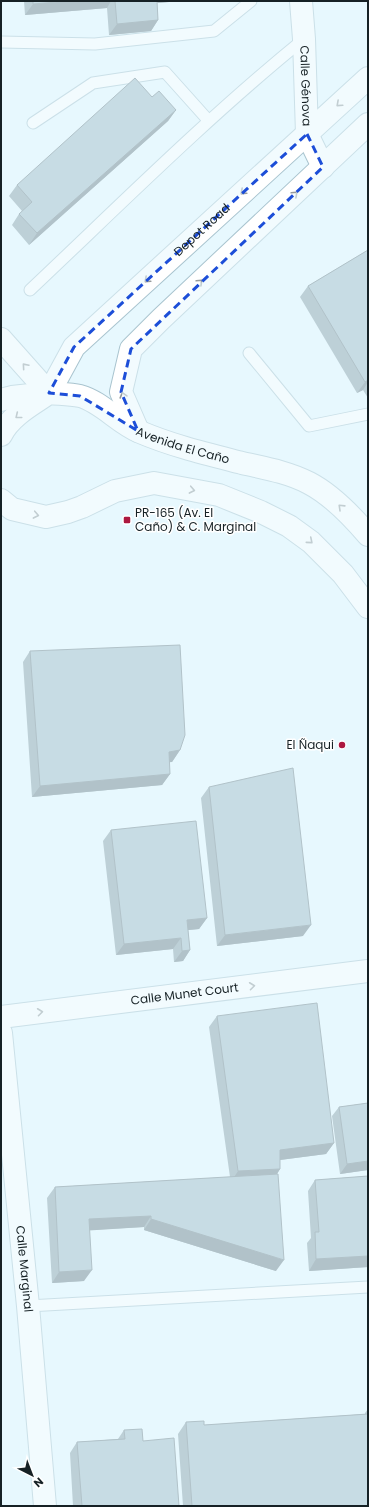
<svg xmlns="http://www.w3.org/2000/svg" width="369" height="1507" font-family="Poppins,sans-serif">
  <rect width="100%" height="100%" fill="#e7f8fe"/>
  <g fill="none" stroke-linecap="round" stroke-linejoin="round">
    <defs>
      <path id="lane" d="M1,42l94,2 119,-13 37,-30
        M33,123l60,-40 72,-11 43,48
        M30,290c90,-85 178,-173 274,-251
        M249,353l60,73 59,-12
        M28,1306l340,-19"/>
      <g id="street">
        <path id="s1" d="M301,1l3,38 3,95 16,33"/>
        <path id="s2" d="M1,1017l367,-46"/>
        <path id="s3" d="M1,1033l27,273 17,200"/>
      </g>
      <g id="secondary">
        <path id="s4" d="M1,339l48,54 25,-46 294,-269"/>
        <path d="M138,431l-17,-39 10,-43 30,-30 207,-195"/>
      </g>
      <g id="primary">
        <path id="s5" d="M1,435c9,-19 32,-31 48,-42 10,1 21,1 31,3 22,6 38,27 60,36 33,14 67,22 102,31 22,5 46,9 67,20 23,12 42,32 59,52"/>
        <path d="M1,500l11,9 34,8 22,-5 14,-5 33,-16 39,-8 65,12 42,17 28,14 22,16 32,32 25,33"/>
      </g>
      <path id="highway" d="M1,400l11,-3 37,-4"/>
    </defs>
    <use href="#lane" stroke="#a9c4cf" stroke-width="13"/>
    <use href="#street" stroke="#a9c4cf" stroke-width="24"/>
    <use href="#secondary" stroke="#a9c4cf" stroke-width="24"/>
    <use href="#primary" stroke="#a9c4cf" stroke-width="24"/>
    <use href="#highway" stroke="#a9c4cf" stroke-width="24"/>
    <use href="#lane" stroke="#fff" stroke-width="11"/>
    <use href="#street" stroke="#fff" stroke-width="22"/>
    <use href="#secondary" stroke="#fff" stroke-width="22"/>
    <use href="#primary" stroke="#fff" stroke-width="22"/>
    <use href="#highway" stroke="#fff" stroke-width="22"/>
  </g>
  <path fill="#8aa0a9" d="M24,1h155l-22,2 1,17 -7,11 -42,4 -2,-27 -82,7z
    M152,97l24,13 -8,11 -139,124 -17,-20 7,-11 3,-3 -13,-15 8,-11z
    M368,250v148l-5,-8 -6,3 -57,-96 8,-11z
    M30,651l150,99 -8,12h-3l1,12 -8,11 -130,12 -9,-135z
    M209,787l94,149 -86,10 -16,-148z
    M111,830l96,88 -8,11 -11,1 2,20 -7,11 -9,1 -1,-13 -57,6 -13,-114z
    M217,1016l117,127 -8,11 -46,6v9l-3,5 -1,97 -132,-41v-3l-54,3 -6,51 -32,2 -5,-85 8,-11 175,-10 -21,-150z
    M368,1103v67l-28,4 -8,-58 7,-9z
    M368,1176v91l-59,4 -2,-28 4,-5 -3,-47 7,-11z
    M368,1409v97h-185l-5,-72 8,-12 18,3 161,-11v-1z
    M124,1430l19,11 36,65h-106l-3,-53 7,-11 41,-3z"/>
  <path fill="#70828a" d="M69,1h42l-4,7 -82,7 8,-11z
    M150,1h30l-32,3z
    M158,20l-7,11 -42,4 8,-11z
    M176,110l-8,11 -139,124 8,-12z
    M368,380v2l-5,8 -6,3 8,-11z
    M180,750l-8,12 -11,1 8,-11z
    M170,774l-8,11 -130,12 8,-11z
    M207,918l-8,11 -20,2 8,-11z
    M311,925l-8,11 -86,10 8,-11z
    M181,938l-8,11 -57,6 8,-11z
    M190,950l-7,11 -9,1 8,-11z
    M334,1143l-8,11 -54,7 8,-11z
    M368,1161v9l-28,4 7,-10z
    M280,1169l-7,11 -42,2 7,-11z
    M151,1216l-7,11 -63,4 8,-12z
    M151,1219l133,41 -8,11 -132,-41z
    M368,1256v11l-59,4 7,-12z
    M92,1270l-8,11 -32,2 7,-11z"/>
  <path fill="#a0bac5" stroke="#70828a" d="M33,1h36l-36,3z
    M115,1h42l1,19 -41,4z
    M135,78l17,19 7,-6 17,19 -139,123 -18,-19 13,-12 -15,-17z
    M368,250v130l-3,2 -57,-96z
    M180,645l5,90 -5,15 -11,2 1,22 -130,12 -10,-135z
    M293,768l18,157 -86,10 -16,-148z
    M196,821l11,97 -20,2 3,30 -8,1 -1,-13 -57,6 -13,-114z
    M317,1003l17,140 -54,7v19l-42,2 -21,-155z
    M368,1103v58l-21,3 -8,-57z
    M278,1174l6,86 -133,-41v-3l-62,3 3,51 -33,2 -4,-85z
    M368,1176v80l-52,3 -1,-27h4l-4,-52z
    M368,1414v92h-176l-6,-84 18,-1v4z
    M142,1429l1,12 31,-3 5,68h-97l-5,-64 48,-3 -1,-9z"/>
  <defs><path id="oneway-chevron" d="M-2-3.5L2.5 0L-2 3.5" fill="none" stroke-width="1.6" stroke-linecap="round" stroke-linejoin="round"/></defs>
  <g stroke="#969b9d">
    <use href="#oneway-chevron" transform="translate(339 104) rotate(138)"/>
    <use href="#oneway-chevron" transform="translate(243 192) rotate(138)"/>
    <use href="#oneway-chevron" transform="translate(295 194) rotate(-43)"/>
    <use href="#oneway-chevron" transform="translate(147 280) rotate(138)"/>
    <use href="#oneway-chevron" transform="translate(200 282) rotate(-43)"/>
    <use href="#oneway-chevron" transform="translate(25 366) rotate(-131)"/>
    <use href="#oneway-chevron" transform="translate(123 395) rotate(-106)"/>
    <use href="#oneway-chevron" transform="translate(18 416) rotate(141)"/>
    <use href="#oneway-chevron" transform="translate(192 490) rotate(11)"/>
    <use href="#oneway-chevron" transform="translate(341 507) rotate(-136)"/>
    <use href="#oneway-chevron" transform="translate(36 515) rotate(11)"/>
    <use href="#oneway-chevron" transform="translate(310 541) rotate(40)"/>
    <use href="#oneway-chevron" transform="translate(252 986) rotate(-7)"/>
    <use href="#oneway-chevron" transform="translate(40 1012) rotate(-7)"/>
  </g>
  <path d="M0 0H369V1507H0ZM307,134l16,33 -192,182 -10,43 17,39 -58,-35 -31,-3 25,-46z" fill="#e7f8fe" fill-opacity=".55" fill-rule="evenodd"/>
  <path fill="none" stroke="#1d4ed8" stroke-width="3" stroke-dasharray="8 5" stroke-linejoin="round" d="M307,134l16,33 -192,182 -10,43 17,39 -58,-35 -31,-3 25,-46z"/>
  <g fill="#ac1840" stroke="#fff" stroke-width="1.5">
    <rect x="123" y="516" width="8" height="8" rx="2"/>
    <circle cx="342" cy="745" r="4"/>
  </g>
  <g text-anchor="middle" stroke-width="3" stroke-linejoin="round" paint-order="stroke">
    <g font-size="12" fill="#162125" stroke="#fff">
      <text dy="4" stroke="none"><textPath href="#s1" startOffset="85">Calle Génova</textPath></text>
      <text dy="4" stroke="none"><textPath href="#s4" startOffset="298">Depot Road</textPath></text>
      <text dy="4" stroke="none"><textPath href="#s5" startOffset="211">Avenida El Caño</textPath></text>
      <text dy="4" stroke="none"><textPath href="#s2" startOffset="185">Calle Munet Court</textPath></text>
      <text dy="4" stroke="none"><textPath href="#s3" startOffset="237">Calle Marginal</textPath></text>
    </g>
    <g font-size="12" fill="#162125" stroke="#fff" text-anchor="start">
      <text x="135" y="517">PR-165 (Av. El<tspan x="135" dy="14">Caño) &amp; C. Marginal</tspan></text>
      <text x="334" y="749" text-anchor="end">El Ñaqui</text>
    </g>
  </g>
  <rect width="369" height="1507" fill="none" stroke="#162125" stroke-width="4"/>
  <g transform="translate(32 1475) rotate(138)" stroke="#ffffff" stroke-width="3" paint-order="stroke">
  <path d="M0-3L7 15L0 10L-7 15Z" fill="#162125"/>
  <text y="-6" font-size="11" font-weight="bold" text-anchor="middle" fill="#162125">N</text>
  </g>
</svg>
